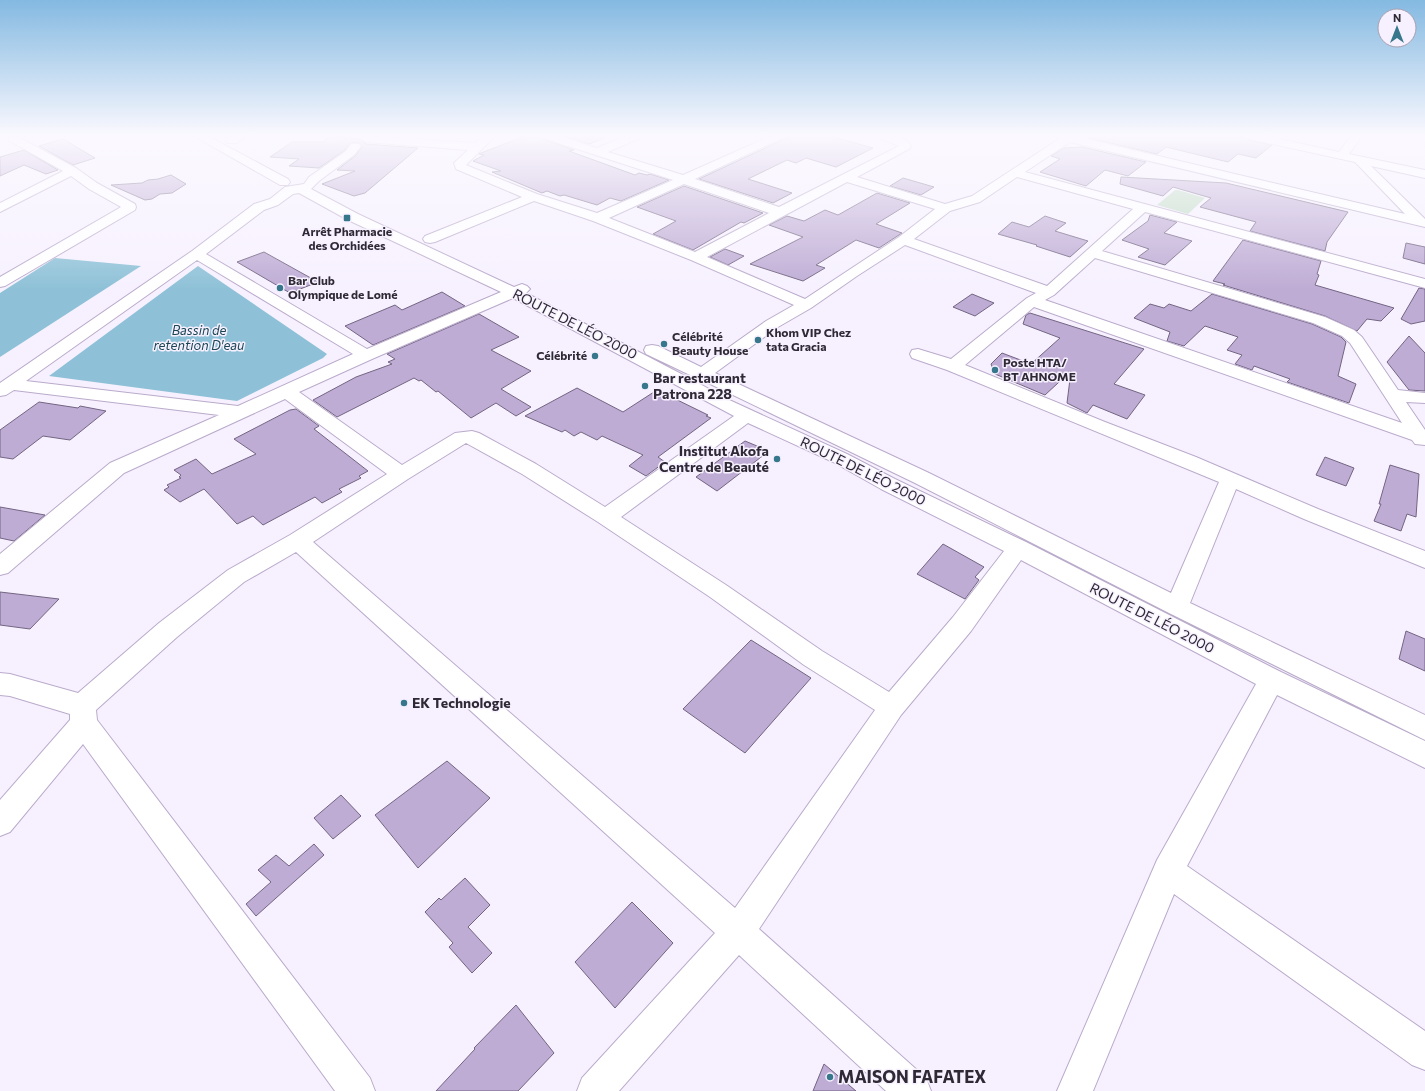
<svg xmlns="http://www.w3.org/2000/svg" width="1425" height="1091" font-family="Commissioner,sans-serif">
  <rect width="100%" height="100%" fill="#f7f1ff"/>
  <path fill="#bfdbc2" d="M1175,190h3l27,8 -17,16 -31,-9z"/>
  <path fill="#8ec1d7" d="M55,258l86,8 -141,91v-64z
    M198,266l129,88 -4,4 -86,43 -188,-25z"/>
  <path fill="#bfacd5" stroke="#726582" d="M327,136l33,3 6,5 52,4 -53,45 -11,3 -32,-12 33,-13 -18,-1 18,-14 7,-9 -2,-4h-10l-5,7 -26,18 -30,-2 10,-7 -29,-2 22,-15h32z
    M525,136h16l2,3 31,11 -5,1 66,24 4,-2 8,2 3,-1 19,6 -48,21 -11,-3 -13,7 -33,-10 -4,1 -13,-5 -5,2 -50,-21 9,-1 -28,-10 11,-6 -5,-1 2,-1z
    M565,136h39l1,2 -16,6z
    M791,136h39l43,12 -37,19 -30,-9 -10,5 -9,-3 -39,19 44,14 -19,10 -74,-24z
    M1089,136h154l6,4 23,5 -16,13 -18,-4 -10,8 -62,-15 -9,7 -68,-16z
    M63,139l32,19 -22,7 -34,-19z
    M1082,147l64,15 -18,14 -23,-6 -19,16 -46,-14 20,-13 -9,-3 13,-8z
    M24,150l34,20 -12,4 -22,-9 -24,11v-19z
    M171,175l15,9 -14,9 -12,1 -8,5 -7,1 -34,-15 31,-2 6,-3 10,-1z
    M1121,177l105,6 122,29 -21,30 -2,9 -75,-20 6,-9 -56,-15 11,-9 -38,-11 -10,9 -43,-12z
    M903,178l31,9 -13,8 -31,-9z
    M684,186l79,27 -19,10 -3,-1 -48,28 -40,-16 23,-13 -39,-14z
    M877,193l33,10 -34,21 26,9 -23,15 -23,-8 -40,25 9,3 -22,13 -53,-17 53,-27 -34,-12 18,-9 17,5 21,-11 13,5z
    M1150,215l27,7 -13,11 28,8 -27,24 -27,-8 11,-8 -27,-9 26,-19z
    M1045,216l21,7 -11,8 33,10 -18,16 -34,-11 1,-1 -39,-11 14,-12 17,5z
    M1243,240l78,21 -4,13 2,1 -4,10 79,23 -13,13 -14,-2 -10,12 -32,-15 -102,-31 2,-1 -12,-3z
    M1406,243l19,4v17l-22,-6z
    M725,249l19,7 -16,9 -18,-8z
    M264,252l54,30 -28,11 -53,-31z
    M1419,288l6,1v32l-14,3 -10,-5z
    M442,292l23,14 -92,39 -28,-19 50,-21 7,5z
    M972,294l22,9 -19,13 -22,-9z
    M1212,294l100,30 29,13 5,5 -8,34 18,8 -7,19 -62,-21 3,-3 -36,-13 -2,4 -17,-6 7,-9 -15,-5 11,-13 -33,-11 -21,20 -17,-5 3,-9 -36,-14 16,-14 14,4 5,-4 22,7z
    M1030,313l114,36 -30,35 31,11 -18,24 -34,-14 -6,8 -20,-10 4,-32 -26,24 -50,-21 -4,-10 11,-11 29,11 29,-26 -37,-14 3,-9z
    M479,314l40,23 -28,13 40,21 -30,18 30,18 -15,9 -20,-13 -25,15 -33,-27 -2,1 -15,-12 -2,1 -5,-3 -77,39 -24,-17 43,-23 36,-13 -4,-2 7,-3 -8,-5z
    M1409,336l16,17v38l-16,-1 -22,-28z
    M577,388l46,24 34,-22 51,25 -2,1 5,2 -53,39 7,5 -19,14 -17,-10 14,-11 -41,-19 -5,4 -16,-8 -7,4 -9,-6 -3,2 -37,-16z
    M39,402l39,6 2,-2 26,5 -36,29 -27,-4 -30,23 -13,-2v-27z
    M296,409l23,17 -5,3 54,42 -9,5 2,2 -22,11 3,3 -20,11 -7,-6 -52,28 -10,-9 -16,8 -33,-35 -24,13 -16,-12 5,-3 -2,-2 14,-7 -2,-1 2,-2 -7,-5 22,-11 16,15 44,-20 -22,-15 56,-29z
    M745,441l24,10 -52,40 -21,-14z
    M1325,457l29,11 -8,18 -30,-11z
    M1390,465l29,9 -3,43 -9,-3 -6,17 -27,-10 7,-17h-2z
    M0,507l45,8 -31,26 -14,-3z
    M943,544l41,23 -9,10 4,3 -14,19 -48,-25z
    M0,592l59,7 -29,30 -30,-4z
    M1406,631l19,8v32l-26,-12z
    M751,640l60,38 -66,75 -62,-44z
    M447,761l43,37 -72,70 -43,-53z
    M341,795l20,21 -28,23 -19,-21z
    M314,844l10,11 -68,61 -10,-12 25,-22 -13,-12 18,-15 13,11z
    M465,878l25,27 -22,22 24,26 -20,20 -23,-26 4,-4 -28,-31 14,-14 2,2z
    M632,902l41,41 -58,65 -40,-46z
    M516,1005l38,48 -36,38h-82l39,-42 -1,-1z
    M824,1064l32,27h-43z"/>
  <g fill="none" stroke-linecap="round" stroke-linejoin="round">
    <defs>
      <path id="minor" d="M194,136h14l80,43 2,3 -2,3h-8z
        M232,136h14l-10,7h-8l-2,-2z
        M363,136l112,7 8,-7h12l-29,29 71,29 60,19 76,-33 -130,-42 -1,-2h17l38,12 29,-12h15l-1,2 -32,14 75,23 88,-39h15l-91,43 84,28 120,-61 -20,-8 -1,-2c11,0 29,-2 33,11l-2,2 -52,28 88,27 27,-8 87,-57 -5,-3h20l331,78 -50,-52 -106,-23 -5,-3h22l73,16 12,-16h11l-13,18 76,16v8l-54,-12 54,53v8l-355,-85 -45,30 400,107v9l-280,-76 -43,39 223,66 29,13 8,7 36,53 27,3v10l-19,-1 19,28v15l-10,-1 -3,-4 -378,-133 -69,58 140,57 91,35 122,52 107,42v17l-121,-49 -68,-30 -46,114 235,112v25l-256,-127 -254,-130 -211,-102 -4,3 25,14 122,56 48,25 131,63 255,130 144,69v27l-148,-73 -90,171 238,165v39l-13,-5 -238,-171 -81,197h-36l100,-231 99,-176 -235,-124 -50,71 -70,84 -142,214 167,149 5,13h-45l-147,-136 -120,136h-42l5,-13 133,-145 -419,-381 -52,30 -67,55 -81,73 1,10 273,358 5,13h-40l-252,-347 -73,88 -10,4v-36l70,-80v-6l-60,-18 -10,-1v-22l10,1 68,19 81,-70 69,-53 62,-35 97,-61 -102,-75 -161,74 -116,100 -8,2v-21l110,-91 109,-48 -205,-25 -8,5 -6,1v-13l192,-132 62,-47 16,-5 15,-12 19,-3 5,-7 37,-26 5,-7h8l2,2 -7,9 -35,26 -8,8 47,25 156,73 8,-3 5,2 3,3 -4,4 161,84 3,-2 -44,-21 -2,-4 2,-4 6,-1 6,1 43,21 65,-46 28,-16 -103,-45 -98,-39 -59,-20 -99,41 -5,1 -5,-1 -2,-3 2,-3 97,-39 -66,-28 -2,-6 14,-13 -102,-8 -5,-3zM1017,177l116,32 -86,77 -133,-47 36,-28 30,-9zM847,182l88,27 -36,28 -94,62 -98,-42zM684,184l85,29 -74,39 -86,-34zM299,193l49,27 153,72 -134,57 -161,-95 58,-44 14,-5 15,-11zM905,245l131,48 -9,5 -76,61 -33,-10 -6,1 -2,4 2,4 35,12 272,112 -48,111 -242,-120 -214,-100 63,-46 33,-19 46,-32zM1095,258l218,65 29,13 8,7 52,80 -357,-123 9,-5zM197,260l156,94 -115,52 -212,-25zM513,298l221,118 -129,91 -69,-43 -57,-31 -7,-2 -17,2 -53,32 -103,-73 73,-33zM748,423l85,39 48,27 123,62 -51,66 -64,75 -67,-41 -96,-66 -105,-68zM466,443l56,31 76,48 112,75 94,68 71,45 -140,198 -422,-366 95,-63z
        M10,137h8l58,31 21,15 38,21 1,3 -1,3 -130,76 -5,1v-10l121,-70 -32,-18 -18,-13 -71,36v-9l63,-32 -53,-30 -1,-2z"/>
    </defs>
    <use href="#minor" stroke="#baabcb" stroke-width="2"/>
    <use href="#minor" fill="#fff" fill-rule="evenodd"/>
  </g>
  <linearGradient id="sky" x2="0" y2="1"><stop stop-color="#84b9e1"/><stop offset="0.47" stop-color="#fbf9ff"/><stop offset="1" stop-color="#fbf9ff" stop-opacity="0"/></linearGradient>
  <rect width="1425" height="289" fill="url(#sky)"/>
  <g fill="#37778b" stroke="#f7f1ff" stroke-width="1.5">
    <rect x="343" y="214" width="8" height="8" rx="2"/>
    <circle cx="280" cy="288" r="4"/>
    <circle cx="758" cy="340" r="4"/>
    <circle cx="664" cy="344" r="4"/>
    <circle cx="595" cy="356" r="4"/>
    <circle cx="995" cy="370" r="4"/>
    <circle cx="645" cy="386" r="4"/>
    <circle cx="777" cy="459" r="4"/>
    <circle cx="404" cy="703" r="4"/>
    <circle cx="830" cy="1077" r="4"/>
  </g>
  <g text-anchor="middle" stroke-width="3" stroke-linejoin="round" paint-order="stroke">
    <g font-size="12" font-weight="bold" fill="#2f2936" stroke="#f7f1ff" text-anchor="start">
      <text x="347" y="236" text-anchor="middle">Arrêt Pharmacie<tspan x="347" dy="14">des Orchidées</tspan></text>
      <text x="288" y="285">Bar Club<tspan x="288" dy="14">Olympique de Lomé</tspan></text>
      <text x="766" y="337">Khom VIP Chez<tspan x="766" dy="14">tata Gracia</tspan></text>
      <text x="672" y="341">Célébrité<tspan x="672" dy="14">Beauty House</tspan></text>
      <text x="587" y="360" text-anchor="end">Célébrité</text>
      <text x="1003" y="367">Poste HTA/<tspan x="1003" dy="14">BT AHNOME</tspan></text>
    </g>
    <g font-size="13" font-style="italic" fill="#1a4555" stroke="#f7f1ff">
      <text x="199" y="335">Bassin de<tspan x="199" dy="15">retention D'eau</tspan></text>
    </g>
    <g font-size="14" fill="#2f2936" stroke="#f7f1ff">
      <text transform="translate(575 324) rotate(27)" y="5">ROUTE DE LÉO 2000</text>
      <text transform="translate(863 471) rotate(26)" y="5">ROUTE DE LÉO 2000</text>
      <text transform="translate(1152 618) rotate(27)" y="5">ROUTE DE LÉO 2000</text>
    </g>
    <g font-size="14" font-weight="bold" fill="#2f2936" stroke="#f7f1ff" text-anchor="start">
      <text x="653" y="383">Bar restaurant<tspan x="653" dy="16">Patrona 228</tspan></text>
      <text x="769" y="456" text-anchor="end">Institut Akofa<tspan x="769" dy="16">Centre de Beauté</tspan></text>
      <text x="412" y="708">EK Technologie</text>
    </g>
    <g font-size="17" font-weight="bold" fill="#2f2936" stroke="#f7f1ff" text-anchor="start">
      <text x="838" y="1083">MAISON FAFATEX</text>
    </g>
  </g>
  <g transform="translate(1397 28)"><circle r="19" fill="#f7f1ff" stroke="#a7a1af"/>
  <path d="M0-3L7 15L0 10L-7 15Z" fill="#37778b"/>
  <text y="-6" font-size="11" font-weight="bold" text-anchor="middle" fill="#2f2936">N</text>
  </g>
</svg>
